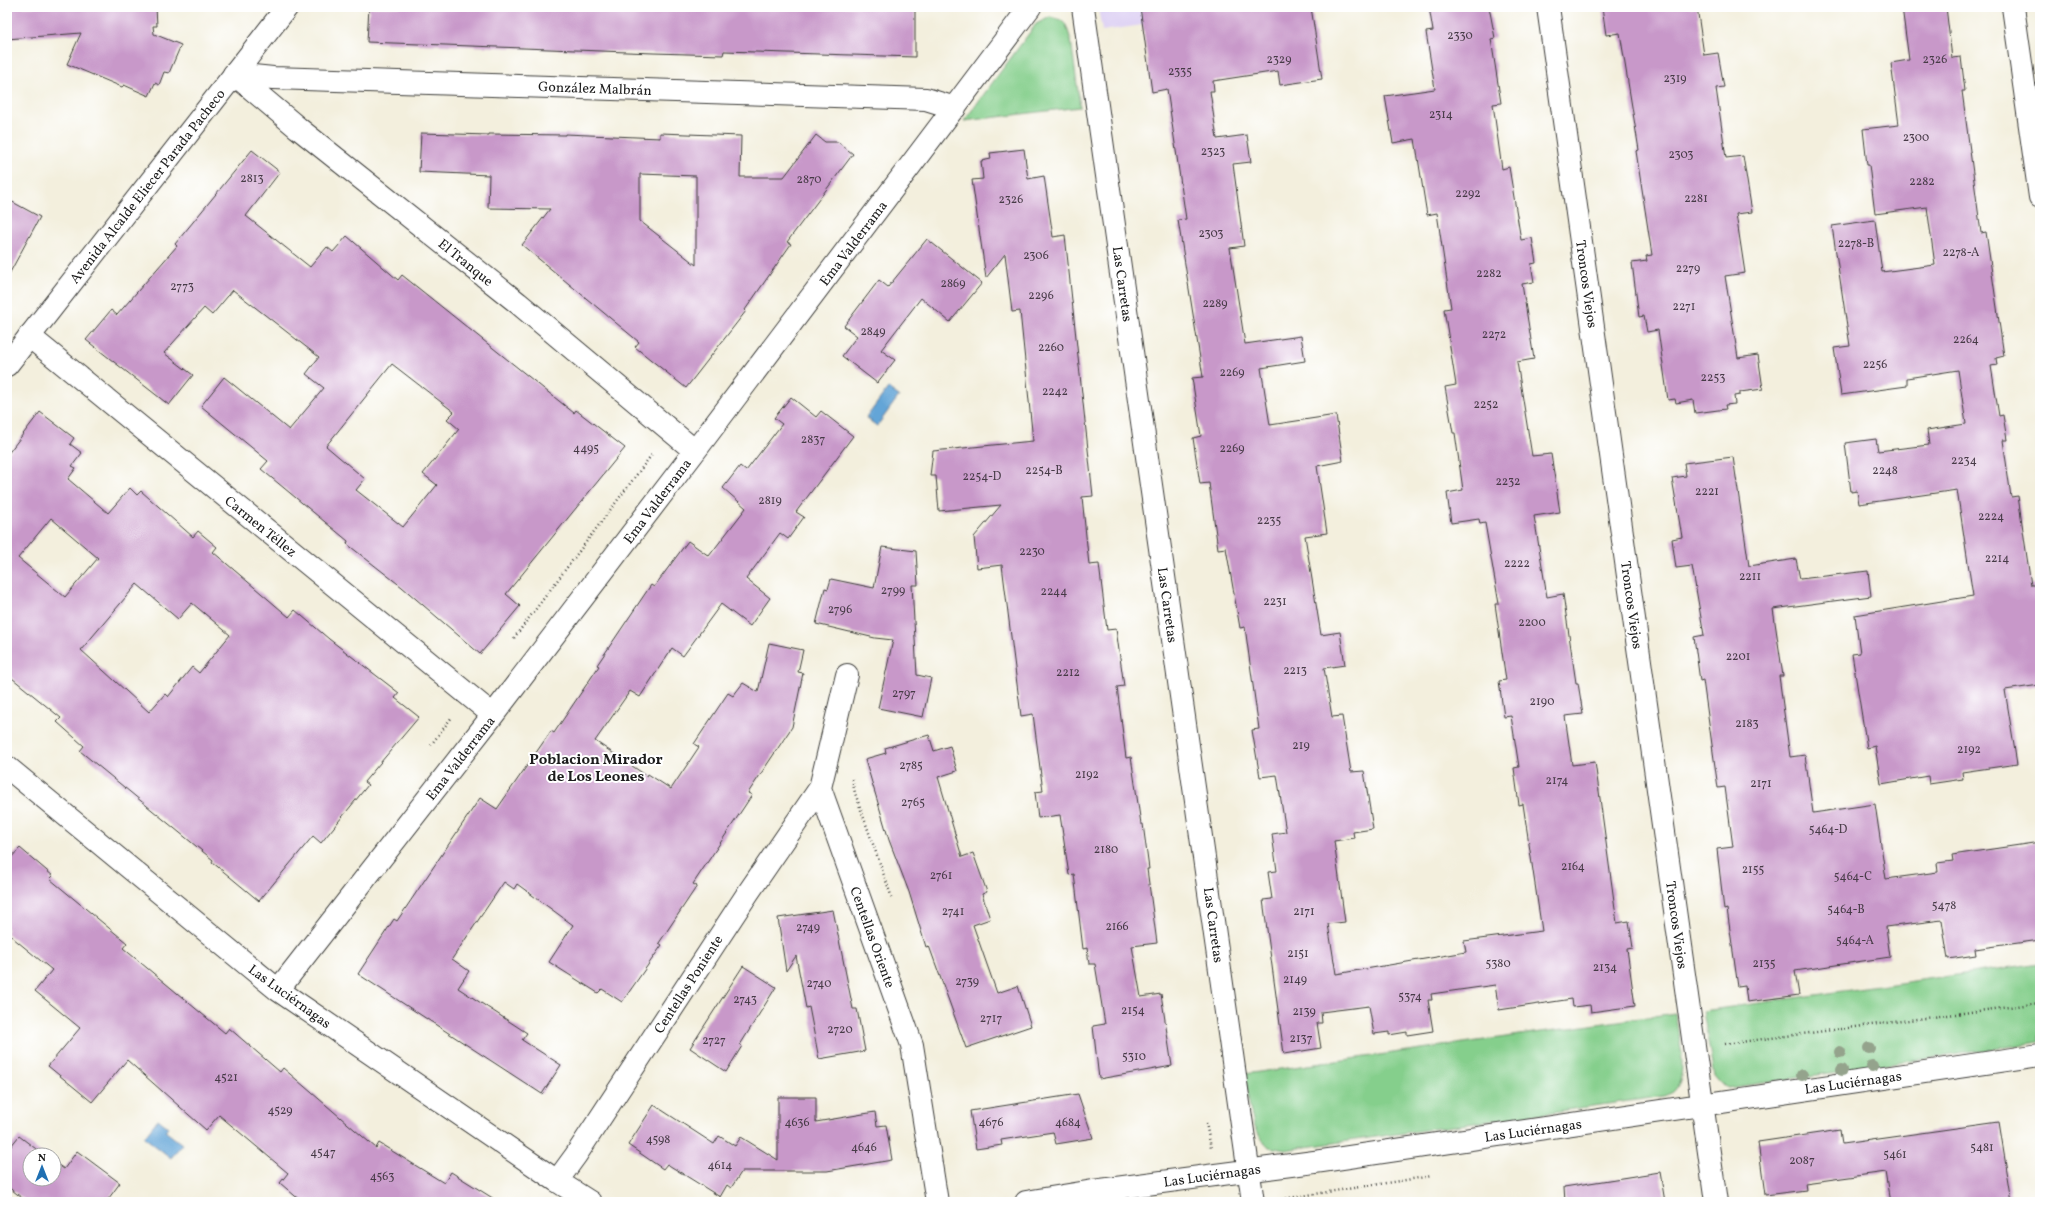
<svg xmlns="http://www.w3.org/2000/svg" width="2047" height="1209" font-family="Vollkorn,serif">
  <rect width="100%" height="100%" fill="#fff"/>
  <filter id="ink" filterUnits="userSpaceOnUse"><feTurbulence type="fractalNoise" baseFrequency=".025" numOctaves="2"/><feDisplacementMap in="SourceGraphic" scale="8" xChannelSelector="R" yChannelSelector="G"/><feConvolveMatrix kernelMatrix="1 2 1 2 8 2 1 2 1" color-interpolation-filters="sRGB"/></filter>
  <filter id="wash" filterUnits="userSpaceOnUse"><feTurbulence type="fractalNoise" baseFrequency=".012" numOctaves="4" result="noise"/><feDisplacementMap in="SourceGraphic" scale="16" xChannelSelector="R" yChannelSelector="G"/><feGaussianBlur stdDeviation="0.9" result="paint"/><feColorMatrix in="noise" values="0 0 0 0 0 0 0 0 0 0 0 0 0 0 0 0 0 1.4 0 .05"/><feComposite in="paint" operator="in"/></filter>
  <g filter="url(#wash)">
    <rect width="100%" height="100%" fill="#f3efdd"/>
    <path fill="#e0d4f4" d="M1098,7h167l-163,24z"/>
    <path fill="#85cf8c" stroke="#507654" d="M1050,17l11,3 5,5 5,15 9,67 -116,14 72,-97z
      M2040,963v79l-311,46 -8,-3 -7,-8 -11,-66z
      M1675,1013c3,20 14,61 0,77 -2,3 -7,4 -11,6l-379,54 -16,-3c-20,-19 -20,-47 -24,-73z"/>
    <path fill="#64a5d7" stroke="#40607a" d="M888,388l11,8 -22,30 -11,-8z
      M158,1119l10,8 -3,4 17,13 -11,14 -27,-21z"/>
    <g id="blocks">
      <path fill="#c898c9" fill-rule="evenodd" d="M7,7h149l1,19h-4l1,8 27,11 -12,28 -5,-1 -5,13 -4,-2 -6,13 -25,-11 -2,2 -55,-23 14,-31 -74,6z
        M369,7h546v50l-191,-6 -1,4 -70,-2 -286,-11z
        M1140,7h171l11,72 -42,6 -2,-14 -65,10 1,10h-4l7,48 30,-4 4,27 -18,2 11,82 -14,2 15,96 56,-8 4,25 -44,7 9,57 66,-10 7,46 -26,5 10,67 -22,3 16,99 19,-3 5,33 -21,3 8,49 10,-1 9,56 13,-1 9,58 -20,3 1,6 -20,3 11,81 -17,2 8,50 130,-22 -2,-11 78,-10 -19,-127 -4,1 -5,-37 5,-1 -8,-51 -7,1 -5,-36 7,-1 -11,-76h4l-14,-81 -5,1 -1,-5 -28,4 -4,-30 16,-3 -8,-57h-2l-8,-46 11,-2 -12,-76 7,-1 -14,-95 -10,2 -12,-76 -22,4 -8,-47 50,-7 -9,-57 7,-1 -4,-24h60l6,31 -4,1 10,64 -8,1 9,65 7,-2 12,73 11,-2 4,25 -5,1 3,18 -12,2 12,75 -17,3 15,94 19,-2 9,58 -26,4 13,81 16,-3 13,89h2l5,31 -18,2 7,49 23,-3 22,161 12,-2 4,27 -6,1 8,57 -44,6 -1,-7 -17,2 -1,-8 -73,11 -4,-25 -64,9 1,6h-4l5,31 -26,4v-3l-18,3v-3l-15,2 -5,-28 -48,6 1,11h-5l4,25 -37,6 -21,-154 9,-1 -4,-27 9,-1 -5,-37 14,-2 -9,-57 -17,2 -8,-47 7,-1 -14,-102 -5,1 -14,-80 -8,1 -9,-66 -9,1 -7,-46 8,-2 -9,-58 11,-1 -25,-157 8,-1 -19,-130 -15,3z
        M1602,7h95l7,48 14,-2 6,34 -8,1 10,70 17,-2 9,56 -16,2 9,59 -20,3 13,82 20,-3 5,34 -23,3v3l-6,1 1,8 -10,1 1,4 -31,4 -2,-13 -17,3 -1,-4 -7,1 -10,-70 -11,2 -3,-16 -5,1 -7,-54 15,-2 -1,-5 6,-1 -16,-104 3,-1 -19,-117 -14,2z
        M1902,7h44l6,51 9,-1 4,34h-3l19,142 5,-1 18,124 -8,2 1,7 -6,1 8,50 4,-1 4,25h-4l8,57 7,-1 13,89h5l4,28v72l-35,5 12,74 -55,8 1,7 -34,5 -1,-8 -47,8 -6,-38 -8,2 -15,-94 8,-1 -5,-38 118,-19 -16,-106 -98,14 -2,-13 -6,1 -6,-49 31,-4 2,12 51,-6 -2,-15 39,-6 -8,-54 -51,8v8l-66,9 -7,-47 16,-2 -18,-120 43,-6 7,52 53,-7 -8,-58 -52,7 -6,-49h-2l-4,-36 36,-4 -8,-62 18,-3z
        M421,133l68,2v-1l76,1v-1l95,4v-5l81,3 -1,41h44l32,-42 9,7h13l15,12 -66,88 4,2 -46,66 1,1 -60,77 -51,-41 4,-5 -117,-97 28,-36 -62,-1 1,-33 -70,-3zM640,174l56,2v89l-56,-44z
        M1024,149l4,30 16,-3 9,61 12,-2 28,261 -11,1 7,68 10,-1 8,66 9,-1 8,57 -7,1 9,71 5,-1 10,67h2l6,45h-2l10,74 -25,3 9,51 20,-3 11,72 -73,13 -6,-53 12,-2 -10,-60h-6l-2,-16 -4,1 -9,-75 -5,1 -9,-60 -22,3 -3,-26 8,-1 -10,-77 -12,2 -19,-151 -25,3 -3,-31 27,-32 -62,6 -3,-35h-6l3,-25 100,-10 -13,-130 -8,1 -7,-58 -19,24 -14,-98 11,-1 -2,-18 10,-2 -1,-6z
        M252,150l28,22 -34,44 64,51 17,-20 6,5 14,-16 51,44 4,-5 172,138 2,-3 49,38 -119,146 14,12 -40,48 -78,-67 -55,-43 1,-3 -87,-72 7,-8 -67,-55 23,-29 65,53 35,-42 -18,-14 13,-17 -86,-67 -21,25 -8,-7 -40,45 29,22 -24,30 -83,-65 25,-30 6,5 60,-69 -2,-2zM392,364l62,48 -7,7 12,10 -36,45 14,11 -34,42 -47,-37 9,-11 -39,-33z
        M7,199l33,18 -33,61z
        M927,239l55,44 -32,39 -29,-24 -40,52 14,10 -18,23 -35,-27 15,-20 -13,-10 35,-46 9,7z
        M791,397l25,20 5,-6 32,25 -57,76 8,5 -16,22 -8,-6 -34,46 24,19 -20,28 -29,-22 -38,52 -11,-8 -32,49 -10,-6 -35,50 52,35 1,-2 23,15 28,-42 -5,-3 34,-51 5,3 10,-13 15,9 11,-49 34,7 -5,22 5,1 -11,54 -44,66 4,2 -59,89 4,2 -38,57 3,2 -40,57 -20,-13 -4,4 -49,-31 24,-37 -56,-41 -3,5 -10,-7 -52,77 17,12 -11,17 69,45 -5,7 39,25 -19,29 -184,-120 36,-55 3,2 83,-123 17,11 54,-78 3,2 45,-67 -2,-1 54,-80 3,2 34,-46 21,15 37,-48 -23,-20 17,-22 6,5 36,-47 -8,-6z
        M40,412l34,26 -4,6 12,9 -10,13 4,2 -8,11 40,34 22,-25 7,7 4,-4 52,46 5,-6 19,16 -4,5 76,65 6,-7 34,29 70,54 -4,5 24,19 -55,65 4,3 -47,58 -8,-7 -54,65 -47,-39 1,-2 -133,-109 4,-5 -27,-24 4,-4 -54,-44v-219zM51,518l47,40 -33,39 -47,-39zM137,584l41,35 14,-16 38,32 -31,38 -7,-6 -24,30 -3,-3 -16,18 -68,-62z
        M1733,457l16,109 47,-7 4,20 68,-8 3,25 -98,13 10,67h-4l11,81 15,-2 8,58 62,-9 11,75 52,-7 -1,-9 16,-2 -1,-6 88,-13v98l-65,9 1,6 -28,4 -6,-39 -56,7 4,30 -95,14 4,24 -52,7 -2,-16 -7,1 -11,-78 -3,1 -7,-61 16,-2 -8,-60 -7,1 -15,-108 -3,1 -6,-44 10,-2 -12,-69 -16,2 -4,-29 10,-2 -10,-59 14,-2 -2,-13z
        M882,547l34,4 2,34h-6l5,90 14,3 -8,39 -45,-9 15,-68 -18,-2 -59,-14 9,-36 3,1 3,-10 43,9z
        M929,735l5,16 16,-5 7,25 -19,6 24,80 11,-4 14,39 -5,2 8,25 -17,6 24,68 21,-7 13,40 -65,22 -37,-102 -3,1 -17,-55 -20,-52 -24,-81 21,-6 -1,-5z
        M20,848l33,28 -3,3 77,64 -4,5 102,85 4,-5 51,44 3,-4 93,80 3,-5 65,40 7,-11 48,30h-197l-22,-19 8,-10 -69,-58 -13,15 -79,-70 -35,42 -44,-36 32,-38 -45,-37 17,-21 -45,-37v-71z
        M833,910l20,99h4l8,42 -46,8 -10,-52 -3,1 -10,-52 -10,15 -8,-53z
        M743,966l33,21 -36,58 2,1 -16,26 -36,-24z
        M1078,1094l15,44 -37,6 -3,-12 -52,8 1,5 -26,4 -6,-38z
        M778,1097h38v25l59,-10 2,14 9,-1 6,35 -65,11h-85l-11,17 -4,-3 -7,12 -53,-33 -4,5 -35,-24 26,-40 60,39 5,-8 16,10 6,-9 37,23z
        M1999,1122l13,80h-121l-5,-30 -81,11 1,7 -41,5 -7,-53 82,-12 2,14z
        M19,1136l25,19h-14v24h24v-17l10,7 13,-18 43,32 -14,19h-79l-20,-16v-35z
        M1660,1172l5,30h-100l-1,-15z"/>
    </g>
  </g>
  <g filter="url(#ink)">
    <use href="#blocks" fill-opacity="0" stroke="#3c3c39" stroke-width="1"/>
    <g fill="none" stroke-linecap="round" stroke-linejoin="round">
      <defs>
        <path id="minor" d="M1083,7l170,1195
          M1548,7l168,1195
          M2013,7l27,190
          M234,74l39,4 653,21 29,9
          M234,74l64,54 220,175 177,148
          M29,336l464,379
          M847,675l-27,113 92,257 25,157
          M7,767l271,223 279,191 33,21
          M278,990l215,-275 202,-264 335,-444
          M557,1181l19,-26 172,-262 72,-105
          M1026,1202l67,-11 229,-30 718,-106"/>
        <path id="secondary" d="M7,365l280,-358"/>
      </defs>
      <use href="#minor" stroke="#3c3c39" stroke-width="24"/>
      <use href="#secondary" stroke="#3c3c39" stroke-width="24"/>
      <path stroke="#3c3c39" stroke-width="2.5" stroke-dasharray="1 3" stroke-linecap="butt" d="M514,638l139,-185
        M431,745l21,-28
        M852,779l3,14 37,105
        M1725,1044l315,-41
        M1206,1123l5,25
        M1282,1199l150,-23"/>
      <use href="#minor" stroke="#fff" stroke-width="22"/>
      <use href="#secondary" stroke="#fff" stroke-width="22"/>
    </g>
    <g fill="#94a38c">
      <circle cx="1869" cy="1048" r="6"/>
      <circle cx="1840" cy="1052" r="6"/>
      <circle cx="1872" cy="1066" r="6"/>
      <circle cx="1842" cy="1070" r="6"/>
      <circle cx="1802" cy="1075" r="6"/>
    </g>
  </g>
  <g text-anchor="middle" stroke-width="4" stroke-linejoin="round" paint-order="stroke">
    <g font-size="12" fill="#473b47">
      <text x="1460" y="39">2330</text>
      <text x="1279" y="63">2329</text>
      <text x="1935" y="63">2326</text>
      <text x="1180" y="75">2335</text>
      <text x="1675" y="82">2319</text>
      <text x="1441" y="118">2314</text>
      <text x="1916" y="141">2300</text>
      <text x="1213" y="155">2323</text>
      <text x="1681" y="158">2303</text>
      <text x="252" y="182">2813</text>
      <text x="809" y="183">2870</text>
      <text x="1922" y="185">2282</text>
      <text x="1468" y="197">2292</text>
      <text x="1696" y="202">2281</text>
      <text x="1011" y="203">2326</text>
      <text x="1211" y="237">2303</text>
      <text x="1856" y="247">2278-B</text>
      <text x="1961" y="256">2278-A</text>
      <text x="1036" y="259">2306</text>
      <text x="1688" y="272">2279</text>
      <text x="1489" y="277">2282</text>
      <text x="953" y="287">2869</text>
      <text x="182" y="290">2773</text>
      <text x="1041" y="299">2296</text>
      <text x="1215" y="307">2289</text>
      <text x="1684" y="310">2271</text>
      <text x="873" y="335">2849</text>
      <text x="1494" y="338">2272</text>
      <text x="1966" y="343">2264</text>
      <text x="1051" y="351">2260</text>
      <text x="1875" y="368">2256</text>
      <text x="1232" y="376">2269</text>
      <text x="1713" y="381">2253</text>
      <text x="1055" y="395">2242</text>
      <text x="1486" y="408">2252</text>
      <text x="813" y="443">2837</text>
      <text x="586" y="452">4495</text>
      <text x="1232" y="452">2269</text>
      <text x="1964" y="464">2234</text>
      <text x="1044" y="474">2254-B</text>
      <text x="1885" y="474">2248</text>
      <text x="982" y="480">2254-D</text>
      <text x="1508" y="485">2232</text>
      <text x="1707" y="495">2221</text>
      <text x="770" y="504">2819</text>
      <text x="1991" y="520">2224</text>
      <text x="1269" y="524">2235</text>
      <text x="1032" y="555">2230</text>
      <text x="1997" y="562">2214</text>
      <text x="1517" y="567">2222</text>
      <text x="1750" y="580">2211</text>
      <text x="893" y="594">2799</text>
      <text x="1054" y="595">2244</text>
      <text x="1275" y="605">2231</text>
      <text x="840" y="613">2796</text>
      <text x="1532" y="626">2200</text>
      <text x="1738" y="660">2201</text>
      <text x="1295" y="674">2213</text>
      <text x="1068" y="676">2212</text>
      <text x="904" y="697">2797</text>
      <text x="1542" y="705">2190</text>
      <text x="1747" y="727">2183</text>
      <text x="1301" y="749">219</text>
      <text x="1969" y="753">2192</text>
      <text x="911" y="769">2785</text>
      <text x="1087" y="778">2192</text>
      <text x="1557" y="784">2174</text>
      <text x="1761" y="787">2171</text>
      <text x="913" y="806">2765</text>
      <text x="1828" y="833">5464-D</text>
      <text x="1106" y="853">2180</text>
      <text x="1573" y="870">2164</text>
      <text x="1753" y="873">2155</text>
      <text x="941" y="879">2761</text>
      <text x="1853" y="880">5464-C</text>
      <text x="1944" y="909">5478</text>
      <text x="1846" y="913">5464-B</text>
      <text x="953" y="915">2741</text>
      <text x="1304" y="915">2171</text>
      <text x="1117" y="930">2166</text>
      <text x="808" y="931">2749</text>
      <text x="1855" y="944">5464-A</text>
      <text x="1298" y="957">2151</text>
      <text x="1498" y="967">5380</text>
      <text x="1764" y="967">2135</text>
      <text x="1605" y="971">2134</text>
      <text x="1295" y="983">2149</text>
      <text x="967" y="985">2739</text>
      <text x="819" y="987">2740</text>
      <text x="1410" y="1000">5374</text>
      <text x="745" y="1003">2743</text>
      <text x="1133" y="1014">2154</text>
      <text x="1304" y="1015">2139</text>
      <text x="991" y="1022">2717</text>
      <text x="840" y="1033">2720</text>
      <text x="1301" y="1042">2137</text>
      <text x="714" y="1044">2727</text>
      <text x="1134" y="1060">5310</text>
      <text x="226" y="1081">4521</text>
      <text x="280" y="1114">4529</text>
      <text x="797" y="1126">4636</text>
      <text x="991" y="1126">4676</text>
      <text x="1068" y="1126">4684</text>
      <text x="658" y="1143">4598</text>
      <text x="864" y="1151">4646</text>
      <text x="1982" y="1151">5481</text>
      <text x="323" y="1156">4547</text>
      <text x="1895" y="1158">5461</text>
      <text x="1802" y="1164">2087</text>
      <text x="720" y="1169">4614</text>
      <text x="382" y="1180">4563</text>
    </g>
    <g font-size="14" fill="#1c1c1c" stroke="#fff">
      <text transform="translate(595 88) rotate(2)" y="5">González Malbrán</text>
      <text transform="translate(147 186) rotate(-52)" y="5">Avenida Alcalde Eliecer Parada Pacheco</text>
      <text transform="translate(853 243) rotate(-53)" y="5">Ema Valderrama</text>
      <text transform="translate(466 262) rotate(39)" y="5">El Tranque</text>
      <text transform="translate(1123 284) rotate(82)" y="5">Las Carretas</text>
      <text transform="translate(1587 284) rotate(82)" y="5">Troncos Viejos</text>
      <text transform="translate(657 501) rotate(-53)" y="5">Ema Valderrama</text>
      <text transform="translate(261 526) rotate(39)" y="5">Carmen Téllez</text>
      <text transform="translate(1168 605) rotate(82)" y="5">Las Carretas</text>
      <text transform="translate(1632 605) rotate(82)" y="5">Troncos Viejos</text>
      <text transform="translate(460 758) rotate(-52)" y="5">Ema Valderrama</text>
      <text transform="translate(1214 925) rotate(82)" y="5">Las Carretas</text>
      <text transform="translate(1677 925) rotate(82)" y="5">Troncos Viejos</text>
      <text transform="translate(873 937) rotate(70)" y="5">Centellas Oriente</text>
      <text transform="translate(688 984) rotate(-57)" y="5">Centellas Poniente</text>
      <text transform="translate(290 996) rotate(36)" y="5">Las Luciérnagas</text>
      <text transform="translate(1853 1082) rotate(-8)" y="5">Las Luciérnagas</text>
      <text transform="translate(1533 1130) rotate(-8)" y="5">Las Luciérnagas</text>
      <text transform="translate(1212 1175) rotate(-8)" y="5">Las Luciérnagas</text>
    </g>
    <g font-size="15" font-weight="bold" fill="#1c1c1c" stroke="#fff">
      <text x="596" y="764">Poblacion Mirador<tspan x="596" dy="17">de Los Leones</tspan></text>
    </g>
  </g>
  <rect width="2047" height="1209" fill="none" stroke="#fff" stroke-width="24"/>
  <g transform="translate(42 1167)"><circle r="19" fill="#ffffff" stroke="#a4a4a4"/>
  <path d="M0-3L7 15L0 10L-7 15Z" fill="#1f6fb2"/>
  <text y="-6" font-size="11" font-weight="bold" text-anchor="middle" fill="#1c1c1c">N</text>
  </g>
</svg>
